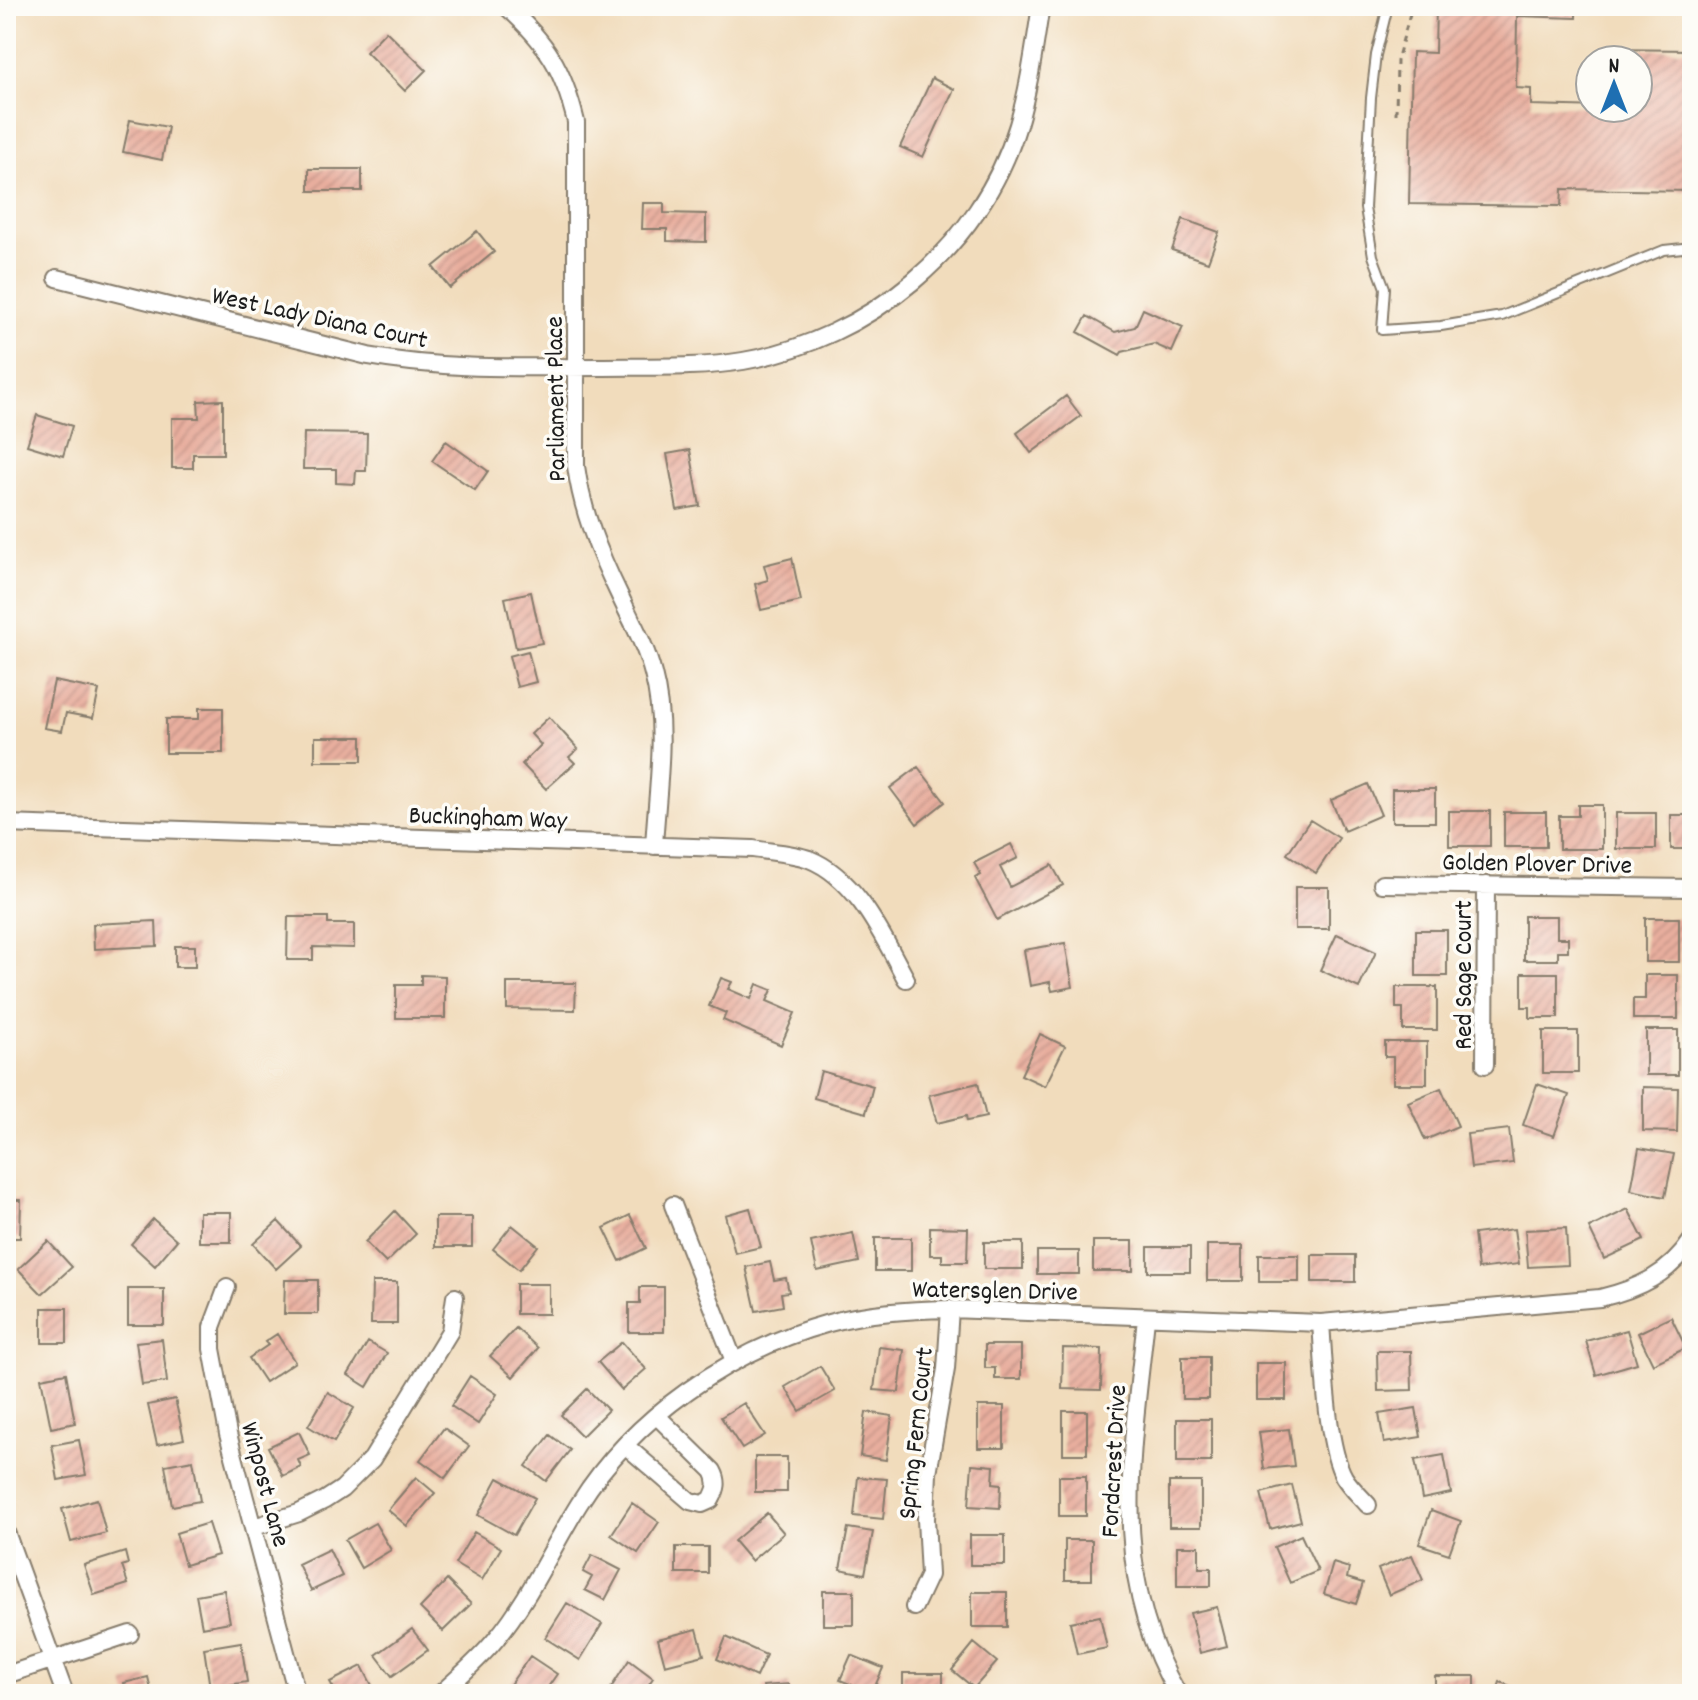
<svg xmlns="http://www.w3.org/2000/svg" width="1698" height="1700" font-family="Dekko,sans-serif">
  <defs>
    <pattern id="building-hatch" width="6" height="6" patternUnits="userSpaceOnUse" patternTransform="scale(2)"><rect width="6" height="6" fill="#e8ae9e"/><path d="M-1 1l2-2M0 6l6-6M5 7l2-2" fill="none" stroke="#c69588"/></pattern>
  </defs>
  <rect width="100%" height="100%" fill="#fdfcf7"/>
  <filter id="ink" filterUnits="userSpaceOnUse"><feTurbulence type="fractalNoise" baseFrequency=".0125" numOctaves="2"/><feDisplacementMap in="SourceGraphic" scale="16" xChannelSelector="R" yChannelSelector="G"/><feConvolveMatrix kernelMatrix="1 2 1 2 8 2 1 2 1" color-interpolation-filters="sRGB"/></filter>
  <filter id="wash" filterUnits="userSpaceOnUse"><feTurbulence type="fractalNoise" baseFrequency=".006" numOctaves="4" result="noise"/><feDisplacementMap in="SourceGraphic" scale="32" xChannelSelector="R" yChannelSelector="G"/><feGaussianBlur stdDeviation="1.8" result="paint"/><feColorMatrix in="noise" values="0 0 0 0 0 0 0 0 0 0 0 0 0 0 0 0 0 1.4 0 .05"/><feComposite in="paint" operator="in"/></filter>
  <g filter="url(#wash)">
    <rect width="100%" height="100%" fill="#f1dcbc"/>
    <g id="blocks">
      <path fill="url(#building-hatch)" d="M1436,6h140v12l-59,-2 -1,72 15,1v16l107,3v-48h-34v-11l88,1v141l-130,-2 -1,17 -152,-2 3,-152 23,1z
        M386,31l40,39 -21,21 -39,-39z
        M932,78l22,11 -31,68 -23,-10z
        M130,120l38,7 -6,33 -39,-8z
        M309,169h53v22h-53z
        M643,203h21v10l42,1v28l-39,-1v-12h-25z
        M1183,219l36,13 -11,30 -36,-12z
        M477,231l17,21 -44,36 -17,-21z
        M1143,309l40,18 -11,25 -18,-8 -32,8 -2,3 -42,-23 9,-16 28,16 20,-5z
        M1066,396l15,20 -50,37 -14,-20z
        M223,400v54h-30v14h-21v-50h27l-1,-17z
        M37,415l35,11 -9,30 -36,-11z
        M304,433l63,1 -1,37h-10l-1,13 -19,-1v-14h-33z
        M446,441l42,30 -13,19 -43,-29z
        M690,450l10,56 -23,4 -10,-56z
        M792,558l9,43 -40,9 -6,-26 13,-4 -4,-15z
        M531,592l11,51 -26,5 -11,-50z
        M528,651l8,31 -19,5 -8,-31z
        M54,681l45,9 -6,28 -27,-5 -4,18 -18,-3z
        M199,708h24v45h-57v-34h33z
        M549,717l29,32 -9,8 6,6 -29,26 -24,-25 19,-19 -10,-11z
        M315,737h47v24h-47z
        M918,767l27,35 -28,22 -27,-36z
        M1368,784l13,31 -37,16 -13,-31z
        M1392,789h43v33h-43z
        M1578,805h24v44h-43v-33h19z
        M1449,811h41v35h-41z
        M1504,812h42v35h-42z
        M1616,813h40v36h-40z
        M1671,815h21v34h-21z
        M1310,820l29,18 -23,35 -29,-19z
        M1011,844l7,14 -18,9 10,20 42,-22 11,20 -66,35 -22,-42 6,-3 -7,-12z
        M1295,887h34v42h-34z
        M1524,916h33v22h11v13h-10v9h-34z
        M288,917h40v7h26v24l-41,-1v13h-26z
        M1645,918h34v44h-34z
        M156,921l1,25 -63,3 -1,-25z
        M1416,930h31v46h-31z
        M1337,934l39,18 -17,36 -39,-18z
        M1065,943l8,44 -21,4 -2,-9 -20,4 -6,-36z
        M175,946h20v21h-20z
        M1522,973h36v45h-28v-11h-8z
        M421,975l24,1v42h-49v-33h25z
        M1645,975h33v44h-45v-20h12z
        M721,978l11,4 -4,7 23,10 6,-15 15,6 -5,11 28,12 -14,32 -58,-25 3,-7 -17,-7z
        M507,983h69l-1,27 -68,-1z
        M1396,987h41v43h-34v-22h-7z
        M1646,1030h32v45h-32z
        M1543,1031h35v42h-35z
        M1040,1034l25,12 -20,40 -24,-11z
        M1385,1042h42v42h-34v-27h-8z
        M821,1071l52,15 -7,27 -52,-15z
        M978,1083l8,34 -19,4 -1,-5 -29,7 -8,-28z
        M1537,1084l32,11 -15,41 -31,-11z
        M1643,1087l35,1 -1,44 -34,-1z
        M1441,1088l17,38 -33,14 -17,-38z
        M1509,1129l4,34 -42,5 -4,-34z
        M1639,1148l35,6 -9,43 -34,-7z
        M6,1200h15l-1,38h-14z
        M750,1208l11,39 -26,6 -10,-38z
        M1628,1209l16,31 -40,19 -15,-31z
        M395,1211l21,23 -30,29 -21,-21z
        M199,1212h32v30h-32z
        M630,1215l16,33 -26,13 -16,-33z
        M435,1217h37v30h-37z
        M153,1219l24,21 -22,26 -24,-22z
        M278,1221l23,25 -25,23 -23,-25z
        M512,1225l26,21 -19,24 -26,-21z
        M930,1227l38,1 -1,34h-25v-7h-12z
        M1566,1228l2,37 -40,2 -3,-37z
        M1514,1229l5,35 -41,5 -4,-35z
        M853,1233l6,29 -42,9 -6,-29z
        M875,1238h36v33h-36z
        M48,1241l24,26 -30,27 -24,-25z
        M1093,1241h40v30h-40z
        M984,1242h39v27h-39z
        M1207,1245h36v36h-36z
        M1148,1247h42v25h-42z
        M1037,1251h42v23h-42z
        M1259,1255h40v27h-40z
        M1312,1255h43v27h-43z
        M770,1262l4,18 12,-2 3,14 -8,1 2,13 -27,5 -10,-44z
        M285,1280h33v34h-34z
        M372,1282h25v42h-26z
        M516,1284h33v30h-33z
        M640,1287h24v45h-35v-29h11z
        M128,1289h36v36h-36z
        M42,1308h25v35h-25z
        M1671,1317l15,31 -33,16 -15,-31z
        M516,1328l22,20 -25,29 -23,-21z
        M1627,1330l10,33 -41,12 -10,-34z
        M277,1334l18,28 -30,20 -16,-24 19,-13 -3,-3z
        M162,1339l5,43 -25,3 -6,-43z
        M368,1342l19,11 -20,34 -19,-12z
        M622,1342l24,27 -24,21 -24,-28z
        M985,1345h36v34h-26v-11h-10z
        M879,1347l25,3 -5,42 -25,-2z
        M1063,1348l39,1 -1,41 -39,-1z
        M1377,1351h34l1,39 -34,1z
        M1182,1357h27v42h-27z
        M1256,1363h30v37h-30z
        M820,1366l15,25 -35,20 -15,-24z
        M66,1373l9,50 -24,5 -10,-50z
        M470,1376l27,18 -19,30 -27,-18z
        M587,1389l21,21 -26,26 -21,-21z
        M328,1392l26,16 -20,34 -26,-16z
        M175,1399l9,40 -27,6 -9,-40z
        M744,1403l21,32 -23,14 -21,-32z
        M978,1406h26v42h-26z
        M1416,1408l5,29 -37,6 -5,-29z
        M1063,1411h24v43h-24z
        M866,1412l26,4 -6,44 -26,-4z
        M1177,1419h34v43h-34z
        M444,1428l25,18 -24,32 -25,-18z
        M1289,1429l5,37 -30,3 -5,-37z
        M299,1432l11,23 -12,5 3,7 -18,9 -15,-29z
        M550,1435l20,15 -24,31 -20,-15z
        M79,1440l7,35 -28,5 -6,-35z
        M1444,1455l7,38 -29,6 -7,-39z
        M755,1457h32v35h-32z
        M193,1460l7,41 -28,5 -7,-41z
        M972,1464l22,2 -1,17 8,1 -1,24 -31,-2z
        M1059,1476h27v40h-27z
        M416,1477l19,16 -28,33 -19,-16z
        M858,1477l29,2 -4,40 -29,-3z
        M498,1478l37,20 -21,37 -36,-20z
        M1169,1482h32v45h-32z
        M1292,1485l9,36 -31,8 -9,-36z
        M97,1499l9,34 -35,9 -9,-33z
        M632,1503l27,19 -21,31 -27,-18z
        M1431,1510l30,11 -12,33 -30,-10z
        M767,1513l17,20 -33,28 -17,-20z
        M208,1523l10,32 -33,10 -9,-32z
        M375,1523l16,27 -30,18 -16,-28z
        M848,1528l25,4 -8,42 -25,-5z
        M474,1532l27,16 -19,32 -27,-16z
        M970,1535h35v30h-35z
        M1301,1535l17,36 -28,12 -16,-36z
        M1065,1540h27v40h-27z
        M1177,1546h22v22h12v18h-34z
        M676,1547h32v26h-32z
        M329,1549l13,27 -31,15 -13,-27z
        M125,1552l3,12 -6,2 6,18 -34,11 -10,-30z
        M592,1555l29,15 -16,30 -20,-10 7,-13 -9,-5z
        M1412,1555l11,25 -34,15 -11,-26z
        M1333,1563l16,5 -2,10 16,5 -7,21 -32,-10z
        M447,1580l24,24 -28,27 -23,-23z
        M224,1590l6,32 -28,5 -6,-32z
        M823,1591h31v34h-31z
        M972,1592h35v35h-35z
        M567,1603l35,21 -22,36 -35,-22z
        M1217,1607l10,39 -27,7 -10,-40z
        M1100,1616l7,32 -30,6 -7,-32z
        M412,1629l16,21 -36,26 -16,-21z
        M697,1629l7,26 -39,10 -7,-26z
        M726,1637l40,18 -10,22 -39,-18z
        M241,1642l6,40 -37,6 -6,-40z
        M974,1643l23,19 -23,26 -22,-18z
        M851,1655l32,13 -11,25 -32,-13z
        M530,1656l27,18 -14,20h-22l-12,-8z
        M629,1660l24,18 -11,16h-35z
        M362,1666l13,25 -7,3h-31l-7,-12z
        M903,1673h40v21h-40z
        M1435,1676h40v18h-40z
        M148,1677l4,17h-25l-3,-11z
        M1500,1682l21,8 -1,4h-24z
        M789,1684l1,10h-26l-1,-8z"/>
    </g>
  </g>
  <g filter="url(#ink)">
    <use href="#blocks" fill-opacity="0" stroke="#867c6c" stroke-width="2"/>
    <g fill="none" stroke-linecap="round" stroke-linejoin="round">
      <defs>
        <path id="service" d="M1388,6l-12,49 -5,43 -6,110 8,48 12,32 -3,42 59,-4 61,-10 162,-66 28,-3
          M1670,6l22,3"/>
        <path id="minor" d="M506,6c41,37 57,62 70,116v344c6,45 23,87 43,128 12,26 27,52 34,80 15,55 4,115 1,172
          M57,278l311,78c77,14 152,11 229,11 48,-1 98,2 146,-6 124,-21 238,-113 275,-236 11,-37 16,-75 22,-113
          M6,824l747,25c18,3 39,4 56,10 48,19 74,78 97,120
          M1382,884l310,4
          M1485,1065l1,-180
          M673,1205l61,156
          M227,1287l-15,40v22l16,85 69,260
          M1146,1318c-13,130 -39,256 32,376
          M1321,1323c3,38 5,122 23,154 6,10 16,19 24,28
          M626,1446l64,55 12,3 9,-4c6,-11 8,-18 2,-29l-56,-55
          M254,1527l45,-14 26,-13 17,-11 30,-30 78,-128 5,-34
          M6,1532l59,162
          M914,1607l15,-32 -3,-56 2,-46 18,-104 4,-60
          M6,1675l124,-41
          M440,1694c20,-18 40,-35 56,-55 34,-41 55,-90 83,-135 54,-87 152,-154 250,-181 39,-11 80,-13 121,-14l371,14 279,-25c38,-9 70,-24 92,-58"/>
      </defs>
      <use href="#service" stroke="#867c6c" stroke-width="12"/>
      <use href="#minor" stroke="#867c6c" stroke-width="20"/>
      <path stroke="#867c6c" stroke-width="3" stroke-dasharray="6 6" stroke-linecap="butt" d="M1396,114l1,-53 15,-55"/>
      <use href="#service" stroke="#fff" stroke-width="8"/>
      <use href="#minor" stroke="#fff" stroke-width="16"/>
    </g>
  </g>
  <g text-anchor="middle" stroke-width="7" stroke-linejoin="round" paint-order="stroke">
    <g font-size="26" fill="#1c1c1c" stroke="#fdfcf7">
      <text transform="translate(320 316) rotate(12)" y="9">West Lady Diana Court</text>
      <text transform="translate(554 399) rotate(-91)" y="9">Parliament Place</text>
      <text transform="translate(488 816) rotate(2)" y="9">Buckingham Way</text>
      <text transform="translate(1537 862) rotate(1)" y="9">Golden Plover Drive</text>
      <text transform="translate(1462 975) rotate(-90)" y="9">Red Sage Court</text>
      <text transform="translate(995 1289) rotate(1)" y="9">Watersglen Drive</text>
      <text transform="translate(914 1433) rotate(-84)" y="9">Spring Fern Court</text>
      <text transform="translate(1112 1461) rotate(-87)" y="9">Fordcrest Drive</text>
      <text transform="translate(267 1484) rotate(75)" y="9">Winpost Lane</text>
    </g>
  </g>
  <rect width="1698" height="1700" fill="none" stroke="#fdfcf7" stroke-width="32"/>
  <g transform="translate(1614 84)"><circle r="38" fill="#fdfcf7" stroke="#a3a29f" stroke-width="2"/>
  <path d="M0-6L14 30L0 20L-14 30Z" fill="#1f6fb2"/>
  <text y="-12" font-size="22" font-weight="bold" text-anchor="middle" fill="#1c1c1c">N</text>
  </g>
</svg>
